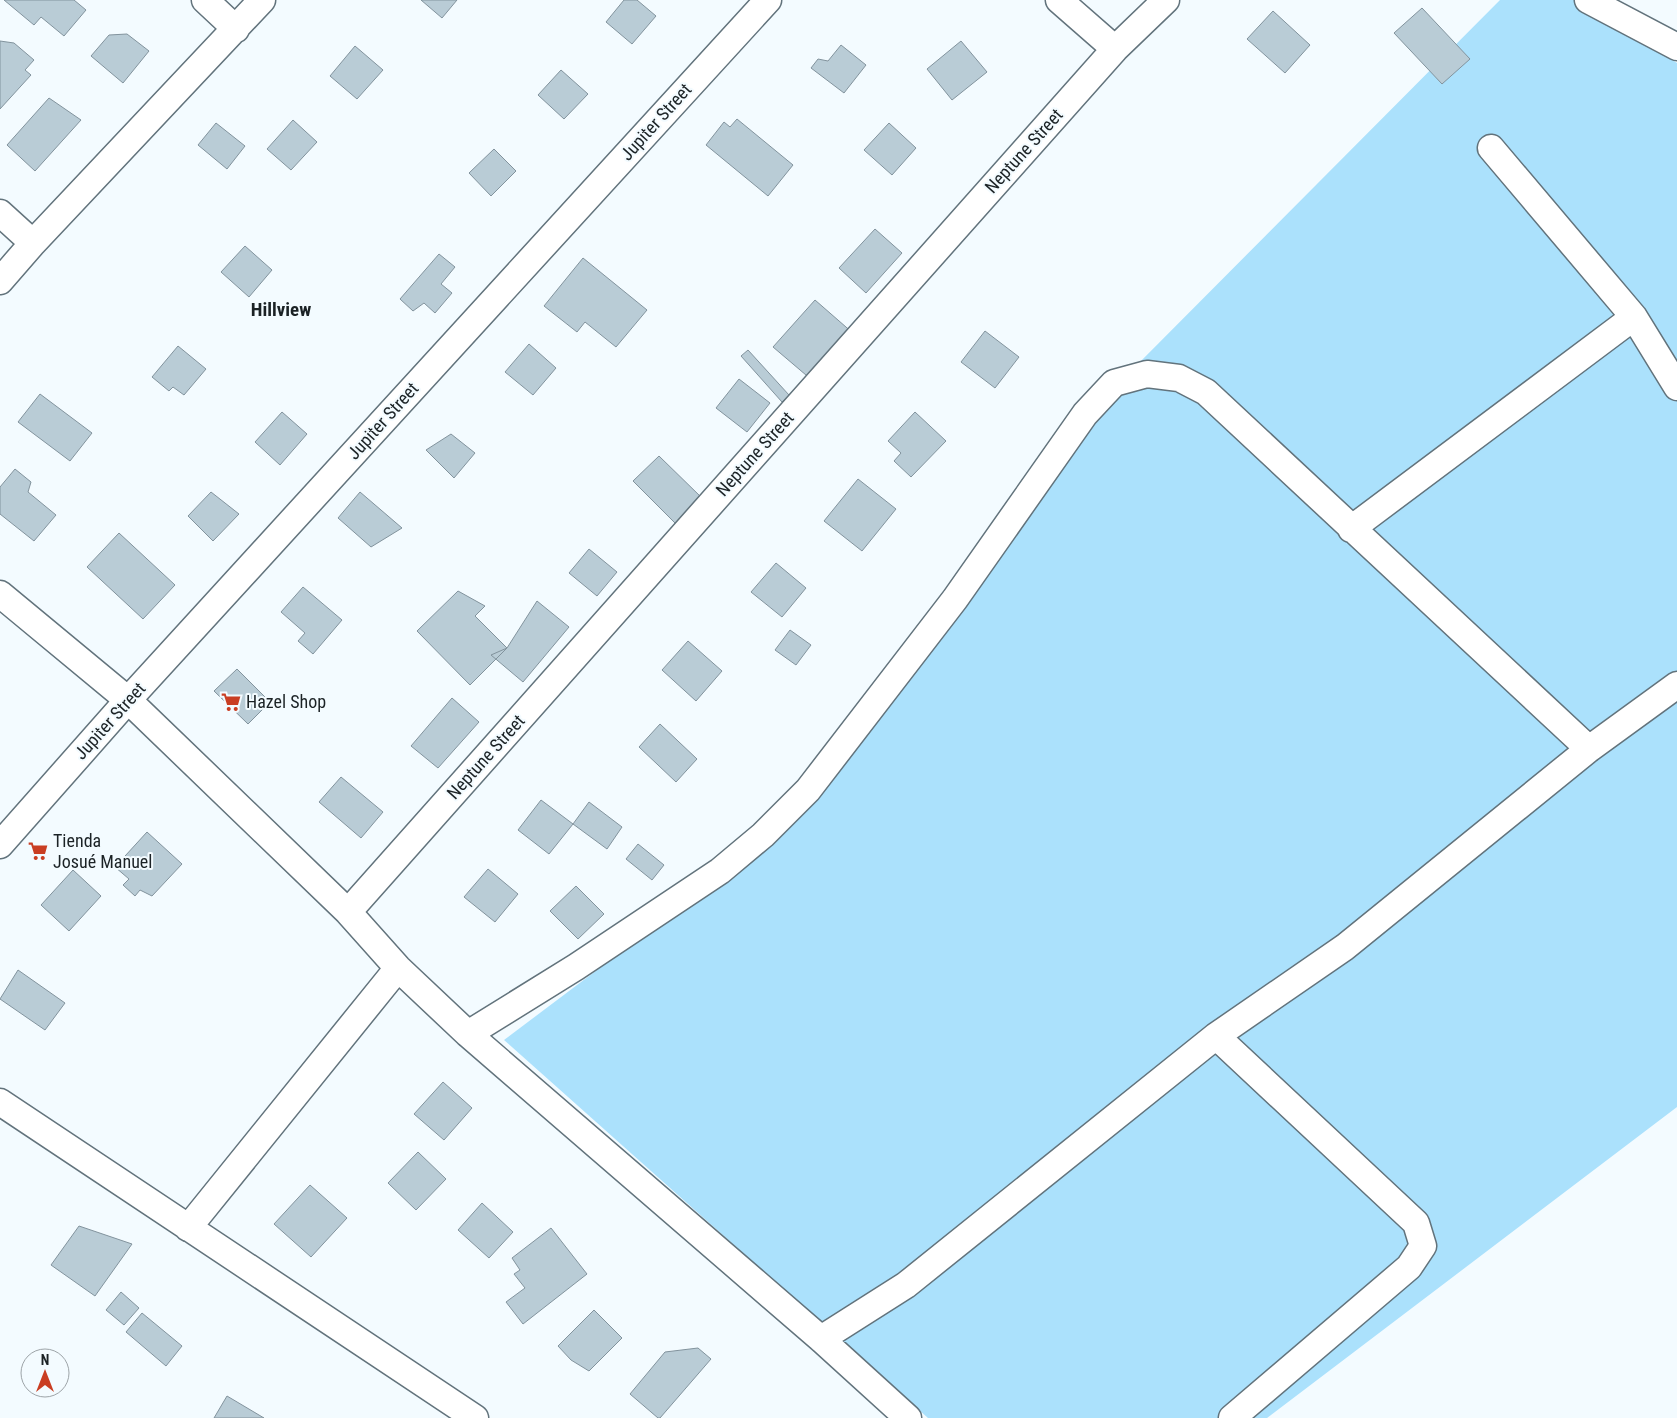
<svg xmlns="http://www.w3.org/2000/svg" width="1677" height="1418" font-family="'Roboto Condensed',sans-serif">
  <rect width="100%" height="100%" fill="#f3fbff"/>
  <path fill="#abe1fc" d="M1500,0h78l99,63v1044l-410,311h-339l-424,-378 299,-225 328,-444z"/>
  <path fill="#b9ccd6" stroke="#82939d" d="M4,0h70l12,10 -22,26 -23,-19 -7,8z
    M421,0h36l-15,18z
    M624,0h13l19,16 -24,28 -26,-22z
    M1422,8l48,51 -28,25 -48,-51z
    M1273,11l37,34 -25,28 -38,-34z
    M127,34l22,17 -26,32 -32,-27 18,-21z
    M0,41l14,2 20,17 -9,10 6,5 -31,34z
    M961,41l26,31 -35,28 -25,-31z
    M841,45l25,20 -22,28 -33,-25 7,-9 10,2z
    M355,46l28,24 -26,29 -27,-23z
    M561,70l27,24 -24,25 -26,-24z
    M49,98l32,22 -46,51 -28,-26z
    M737,119l56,46 -25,31 -62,-51 18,-23 6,5z
    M293,120l24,22 -26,28 -24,-21z
    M216,123l29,23 -18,23 -29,-24z
    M889,123l27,25 -24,27 -28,-25z
    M494,149l22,22 -25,25 -22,-23z
    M875,229l27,24 -36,40 -27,-25z
    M245,246l27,24 -23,27 -28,-25z
    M439,254l16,13 -14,17 11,9 -17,20 -11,-10 -11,8 -13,-12z
    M583,258l64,52 -31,37 -31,-25 -8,10 -33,-26z
    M815,300l39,34 -41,47 -40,-34z
    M985,331l34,26 -24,31 -34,-26z
    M529,344l27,24 -23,27 -28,-23z
    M178,346l28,23 -22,26 -11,-8 -4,4 -17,-14z
    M748,350l41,45 -7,7 -41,-46z
    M739,379l31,24 -23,29 -31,-24z
    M40,394l52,39 -22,28 -52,-39z
    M282,412l25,22 -27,31 -25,-23z
    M915,412l31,29 -35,36 -17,-16 7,-8 -13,-12z
    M451,434l24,19 -21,25 -28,-28z
    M659,456l42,41 -26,26 -42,-42z
    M15,469l16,13 -3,10 28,23 -22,26 -34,-27v-27z
    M858,479l38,30 -34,42 -38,-30z
    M211,492l28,22 -26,27 -25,-25z
    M360,492l42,36 -31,19 -33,-29z
    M119,533l56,52 -32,34 -56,-52z
    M589,549l28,23 -20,24 -28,-23z
    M776,563l30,25 -24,29 -31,-25z
    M303,587l39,33 -29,34 -15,-13 7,-8 -24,-21z
    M458,591l27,15 -10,10 32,32 -37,37 -53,-54z
    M537,601l32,26 -46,55 -32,-27 16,-7z
    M790,630l21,15 -15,20 -21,-15z
    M688,641l34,30 -26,30 -34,-31z
    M237,669l33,33 -22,22 -34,-33z
    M452,698l27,24 -41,46 -27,-22z
    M660,724l37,35 -21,23 -37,-35z
    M341,777l42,35 -22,26 -42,-36z
    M541,800l32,24 -24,30 -31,-24z
    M589,802l33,25 -15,22 -34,-25z
    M147,832l35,32 -30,32 -12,-6 -5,6 -12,-11 6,-6 -14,-12z
    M638,844l26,21 -12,15 -26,-21z
    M488,869l30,25 -23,28 -31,-25z
    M73,870l28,26 -32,35 -28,-26z
    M576,886l28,28 -26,25 -28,-28z
    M18,970l47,33 -20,27 -45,-31z
    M443,1082l29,26 -28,32 -30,-26z
    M418,1152l28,27 -30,31 -28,-27z
    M310,1185l37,33 -36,39 -37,-33z
    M482,1203l31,29 -24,26 -31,-28z
    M79,1226l53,18 -37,52 -44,-31z
    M551,1228l36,46 -64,50 -17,-22 19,-14 -11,-14 6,-4 -8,-12z
    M121,1292l18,16 -15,17 -18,-15z
    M594,1310l28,28 -33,33 -18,-11 -13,-14z
    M142,1313l40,33 -16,20 -40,-34z
    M698,1348l13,11 -51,59h-2l-28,-24 35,-42z
    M227,1396l37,22h-50z"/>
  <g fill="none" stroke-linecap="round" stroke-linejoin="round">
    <defs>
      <path id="minor" d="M205,0l31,29
        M1059,0l56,49
        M1588,0l89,47
        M1491,148l143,169 43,70
        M0,213l33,30
        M0,281l33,-38 229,-243
        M1351,529l283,-212
        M0,594l128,106 220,212 50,56 70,66 353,305 87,79
        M0,845l128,-145 640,-700
        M348,912l767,-863 51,-49
        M468,1034l108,-67 144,-96 43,-36 45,-45 147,-191 130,-185 29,-31 33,-9 32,4 27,14 383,357
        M1216,1036l200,187 7,23 -14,21 -177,151
        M0,1102l475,316
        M188,1228l210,-260
        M821,1339l85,-54 310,-249 129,-89 244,-198 88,-64"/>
    </defs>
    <use href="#minor" stroke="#62737c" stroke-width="29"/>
    <use href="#minor" stroke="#fff" stroke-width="26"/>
  </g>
  <defs>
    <symbol id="supermarket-bare" viewBox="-9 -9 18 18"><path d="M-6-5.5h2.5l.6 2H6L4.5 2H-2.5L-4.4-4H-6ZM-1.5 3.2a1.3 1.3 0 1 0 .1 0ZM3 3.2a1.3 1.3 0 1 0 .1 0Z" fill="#c93e23" stroke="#f3fbff" stroke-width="2.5" paint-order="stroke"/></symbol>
  </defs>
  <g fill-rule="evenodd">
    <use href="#supermarket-bare" x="217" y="688" width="28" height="28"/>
    <use href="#supermarket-bare" x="24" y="837" width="28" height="28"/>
  </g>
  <g text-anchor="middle" stroke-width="4" stroke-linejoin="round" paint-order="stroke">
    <g font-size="18" fill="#1b2225" stroke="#f3fbff">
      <text transform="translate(656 122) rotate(-48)" y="6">Jupiter Street</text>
      <text transform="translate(1024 151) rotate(-48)" y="6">Neptune Street</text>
      <text transform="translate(383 421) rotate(-48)" y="6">Jupiter Street</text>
      <text transform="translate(755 454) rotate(-48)" y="6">Neptune Street</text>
      <text transform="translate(110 721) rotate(-48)" y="6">Jupiter Street</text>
      <text transform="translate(486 757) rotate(-48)" y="6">Neptune Street</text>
    </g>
    <g font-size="18" fill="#1b2225" stroke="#f3fbff" text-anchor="start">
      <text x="246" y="708">Hazel Shop</text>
      <text x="53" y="847">Tienda<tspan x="53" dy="21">Josué Manuel</tspan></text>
    </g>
    <g font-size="19" font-weight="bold" fill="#1b2225" stroke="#f3fbff">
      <text x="281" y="316">Hillview</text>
    </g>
  </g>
  <g transform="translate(45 1373)"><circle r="24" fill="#f3fbff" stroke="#9da4a8"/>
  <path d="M0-4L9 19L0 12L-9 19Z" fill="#c93e23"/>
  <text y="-8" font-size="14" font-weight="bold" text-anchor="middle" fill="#1b2225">N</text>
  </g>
</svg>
